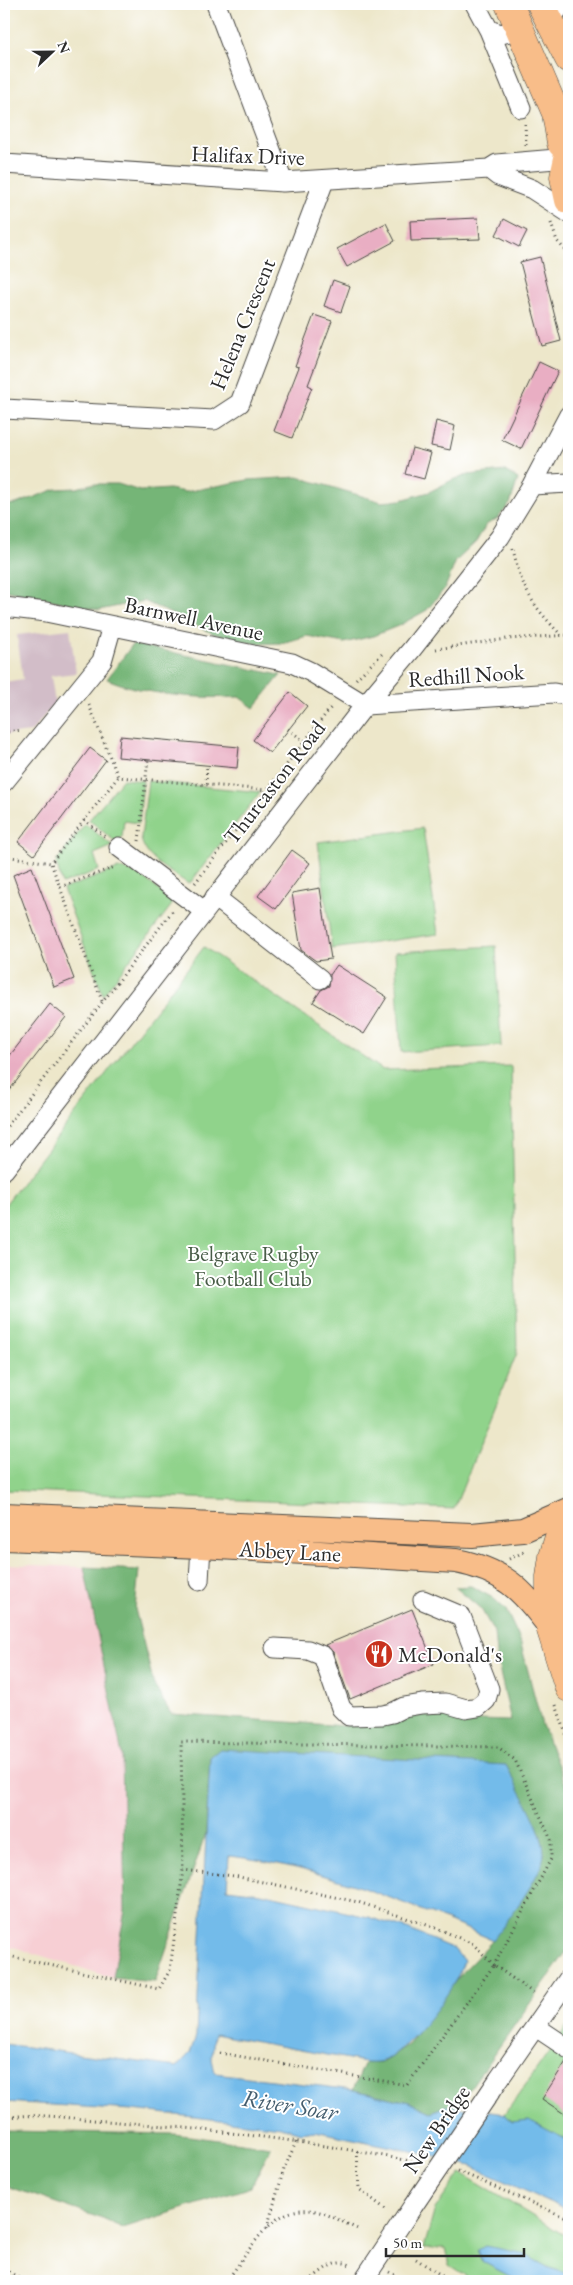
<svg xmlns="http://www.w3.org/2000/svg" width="573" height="2285" font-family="'EB Garamond',serif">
  <rect width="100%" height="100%" fill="#fff"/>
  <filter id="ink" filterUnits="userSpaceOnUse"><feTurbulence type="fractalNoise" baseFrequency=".02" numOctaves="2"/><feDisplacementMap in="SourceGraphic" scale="10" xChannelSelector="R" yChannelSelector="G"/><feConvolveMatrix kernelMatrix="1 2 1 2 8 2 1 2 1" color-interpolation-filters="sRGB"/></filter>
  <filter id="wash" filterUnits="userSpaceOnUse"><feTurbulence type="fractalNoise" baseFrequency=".0096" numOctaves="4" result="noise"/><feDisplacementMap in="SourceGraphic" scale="20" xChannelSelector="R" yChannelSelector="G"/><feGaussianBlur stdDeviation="1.12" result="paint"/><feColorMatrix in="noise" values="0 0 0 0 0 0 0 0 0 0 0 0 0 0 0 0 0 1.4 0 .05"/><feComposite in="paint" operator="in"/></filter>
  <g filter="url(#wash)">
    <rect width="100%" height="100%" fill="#ede7ca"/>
    <path fill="#f7cfd4" d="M4,1564l80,3 38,188 3,155 -12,68 -109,-34z"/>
    <path fill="#d2bdc8" d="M70,629l6,44 -25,3 4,27 -24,29 -27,3v-53l19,-3 -6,-44z"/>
    <path fill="#90d38b" stroke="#5e7f5b" d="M123,779l20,2 -4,42 -15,-2 -2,16 -5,6 -28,-23z
      M148,781l112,11 -69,90 -4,1c-17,-12 -42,-23 -46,-45z
      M85,824l28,22 -19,8 5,16 -37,14 -6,-22z
      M423,828l15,106 -106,15 -14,-107z
      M118,869c19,-1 38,20 53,31v6l-68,89 -40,-106z
      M496,946l5,100 -100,6 -6,-100z
      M204,947l179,123 128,-4 6,287 -63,156 -450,-19v-284z
      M569,2023v118l-40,-20 -17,1 -7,-8z
      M461,2173l108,65v36l-20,-6 -28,-15 -38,9 36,19h-56l3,-5 -17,-11 -4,-17h-21l11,-39z"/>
    <path fill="#74b577" stroke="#507051" d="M505,471l13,8 -8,25 -12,14 -12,7 -10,17 -20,19 -11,27 -18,22 -29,16 -25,10 -29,7 -37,-7 -25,7 -28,1 -40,-10 -70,-33 -45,9 -95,-20v-85l12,-1 40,-15 21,-1 14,-4h27l22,7 29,-2 16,3 63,-12 50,-3 84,25 19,-2 28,-8 23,-12 16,-5z
      M133,644l147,31h1l-27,33 -15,-11c-42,2 -94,-2 -132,-18z
      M84,1567l55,3 -4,39 19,76 17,29 175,12 7,-4 49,-2 13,-6 38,-5 25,11 33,1 -15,-66 -2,-23 -13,-23 -26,-22 16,-1 22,12 13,12 14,30 22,85 27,68v155l-113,160 -10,-2 -15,6 -22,-10 -56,-12 12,-28h18l26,-18 51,-69 33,-35 40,-58 11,-27 -4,-22 -34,-68 -296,-8 -4,76 -51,149 -42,-4 12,-68 -3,-155z
      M6,2131l168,3 97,13 -20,40 -128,41 -23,-10 -96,-33v-53z"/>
    <path fill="#73bbea" stroke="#4f738a" d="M220,1749l286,16c12,24 37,62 38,88 0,21 -38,69 -51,87 -85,-36 -172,-74 -264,-84l-2,33 34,4 107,24 39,12 47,20 10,12c-8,28 -53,86 -79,99 -6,3 -14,2 -20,2l-151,-28 -2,25 3,14 138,17 56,12 22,10 15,-6 59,8 7,8 17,-2 40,21v70l-98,-45 -55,-14 -101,-21 -14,2 -20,-6 -148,-17 -129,-8v-58l173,23 13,-14 6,-17 14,-279z
      M485,2246l37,7 27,15 20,6v7h-50l-36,-19 -5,-12z"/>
    <g id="blocks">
      <path fill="#e9aec3" d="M478,218l2,21 -69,2 -1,-20z
        M504,219l23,12 -8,16 -23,-12z
        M386,223l9,18 -48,26 -10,-18z
        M540,257l21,84 -19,5 -22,-84z
        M333,280l17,6 -9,26 -17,-6z
        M314,315l18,6 -24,64 4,2 -20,51 -18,-7 25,-64 -4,-1z
        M539,362l19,9 -37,78 -19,-9z
        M436,421l19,5 -5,24 -19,-4z
        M412,448l19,5 -7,26 -19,-5z
        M290,692l17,14 -37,47 -17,-13z
        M120,736l119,11 -2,21 -119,-11z
        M90,748l16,12 -72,95 -16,-13z
        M292,850l18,13 -34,46 -18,-13z
        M32,867l42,112 -20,8 -41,-112z
        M320,888l11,71 -15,2 -15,-11 -9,-57z
        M337,965l50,32 -23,37 -51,-32 8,-12 8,-4 1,-11z
        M50,1004l16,13 -62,80v-34z
        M412,1609l22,55 -84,35 -17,-47 -8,-7z
        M567,2060h2v57l-27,-18z"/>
    </g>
  </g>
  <g filter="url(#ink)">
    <use href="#blocks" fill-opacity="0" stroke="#484743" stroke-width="1"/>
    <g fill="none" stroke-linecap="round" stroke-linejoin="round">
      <defs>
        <path id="minor" d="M216,4l67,178
          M475,4l14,26 12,4 19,-5
          M549,21l13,-17
          M489,30l32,78
          M4,164l279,18 206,-13 8,-5 71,-6
          M489,169l9,7 34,13 37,24
          M4,409l210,11 26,-17 84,-222
          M532,485l37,-2
          M4,607l42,5 246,51 19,9 54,33 189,-12 15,3
          M4,782l98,-121 10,-35
          M119,847l85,64
          M215,897l105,82
          M4,1170l361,-465 47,-56 88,-112 32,-52 37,-70
          M199,1581l2,-35
          M275,1648l33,2 15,6 18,52 8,8 34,-1 9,-2 12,-6 18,-3 23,-1 21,6 12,-2 8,-7 3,-11 -28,-73 -38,-16
          M536,2027l33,22
          M499,2079l70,-101
          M363,2281l50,-75"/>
        <path id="major" d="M4,1515l468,20 51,-5 46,-20
          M4,1538l197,8 255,15c47,9 66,28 94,66"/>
        <path id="highway" d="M509,4l47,109 5,30 8,9
          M541,4l28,55
          M569,154l-5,23 5,23
          M569,1516l-10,21 -6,20 -3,20v50l19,61"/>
      </defs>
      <use href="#minor" stroke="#484743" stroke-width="21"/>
      <use href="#major" stroke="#484743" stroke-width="26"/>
      <use href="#highway" stroke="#484743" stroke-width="29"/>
      <path stroke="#484743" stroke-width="3" stroke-dasharray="1 4" stroke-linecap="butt" d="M525,124l1,21
        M551,223l6,18 12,13
        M513,549c9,41 20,57 48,86
        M436,649l71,-10 62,-4
        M356,679l26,-25
        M4,698l3,34 15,-2
        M89,705l29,72
        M288,729l16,12
        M206,784l1,-19
        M84,820l23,18
        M139,841l9,-82
        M4,856l47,7
        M195,883l137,-177
        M60,887l55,-20
        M102,1001l-51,-138 67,-86 148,13
        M4,1130l170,-221
        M509,1559l17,-8
        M556,1705l13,37
        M4,1955l155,34 11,-19 13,-100 -2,-128 317,5 17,13 36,80v19l-57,106 -21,-21 -34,-15 -81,-27 -124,-26 -51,-6
        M220,2053l187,32 87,-120 42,30
        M4,2118c32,-6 70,1 102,3 106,8 210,21 314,42
        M357,2151l2,38 29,22
        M458,2171l111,48
        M267,2228l17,-59 13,-29
        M416,2259l34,22
        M4,2270l23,11
        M389,2272l17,9
        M226,2281c21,-24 40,-69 76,-71 19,-2 41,13 58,20
        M309,2281c12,-9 27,-25 43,-15"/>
      <use href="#minor" stroke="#fff" stroke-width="19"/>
      <use href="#major" stroke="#f8bd89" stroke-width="24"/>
      <use href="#highway" stroke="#f8bd89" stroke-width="28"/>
      <defs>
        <path id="minor-bridge" d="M413,2206l86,-127"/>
      </defs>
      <use href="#minor-bridge" stroke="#484743" stroke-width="21" stroke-linecap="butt"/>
      <use href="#minor-bridge" stroke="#fff" stroke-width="19"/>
    </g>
  </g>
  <defs>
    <symbol id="restaurant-disc" viewBox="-11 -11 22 22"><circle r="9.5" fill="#c8321e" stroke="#fff"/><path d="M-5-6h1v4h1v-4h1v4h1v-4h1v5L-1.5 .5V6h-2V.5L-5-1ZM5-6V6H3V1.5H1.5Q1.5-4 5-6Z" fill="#fff"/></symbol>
  </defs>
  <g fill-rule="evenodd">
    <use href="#restaurant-disc" x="363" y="1638" width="32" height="32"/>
  </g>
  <g text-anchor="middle" stroke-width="4" stroke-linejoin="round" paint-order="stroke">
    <g font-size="22" fill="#2b2b2b" stroke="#fff">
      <text transform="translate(248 155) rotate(2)" y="8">Halifax Drive</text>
      <text transform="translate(242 324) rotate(-68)" y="8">Helena Crescent</text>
      <text transform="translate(194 618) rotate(12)" y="8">Barnwell Avenue</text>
      <text transform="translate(466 675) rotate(-4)" y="8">Redhill Nook</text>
      <text transform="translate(274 782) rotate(-52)" y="8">Thurcaston Road</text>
      <text transform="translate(290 1551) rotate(3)" y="8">Abbey Lane</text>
      <text transform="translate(436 2129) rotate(-56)" y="8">New Bridge</text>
    </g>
    <g font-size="22" fill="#495d48" stroke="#fff">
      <text x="253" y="1261">Belgrave Rugby<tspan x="253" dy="25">Football Club</tspan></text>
    </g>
    <g font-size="22" fill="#2b2b2b" stroke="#fff" text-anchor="start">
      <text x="398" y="1662">McDonald's</text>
    </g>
    <g font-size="24" font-style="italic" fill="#445d6e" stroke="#fff">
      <text transform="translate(290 2105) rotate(9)" y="8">River Soar</text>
    </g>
  </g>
  <rect width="573" height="2285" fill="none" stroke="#fff" stroke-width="20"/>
  <g transform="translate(52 52) rotate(68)" stroke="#ffffff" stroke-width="4" paint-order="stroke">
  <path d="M0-4L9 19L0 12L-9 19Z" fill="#2b2b2b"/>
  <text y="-8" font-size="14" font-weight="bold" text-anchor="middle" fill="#2b2b2b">N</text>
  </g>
  <path d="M386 2248v8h138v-8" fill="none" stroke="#2b2b2b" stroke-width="2.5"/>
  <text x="393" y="2248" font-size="15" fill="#2b2b2b" stroke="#ffffff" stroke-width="4" paint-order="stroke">50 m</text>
</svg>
